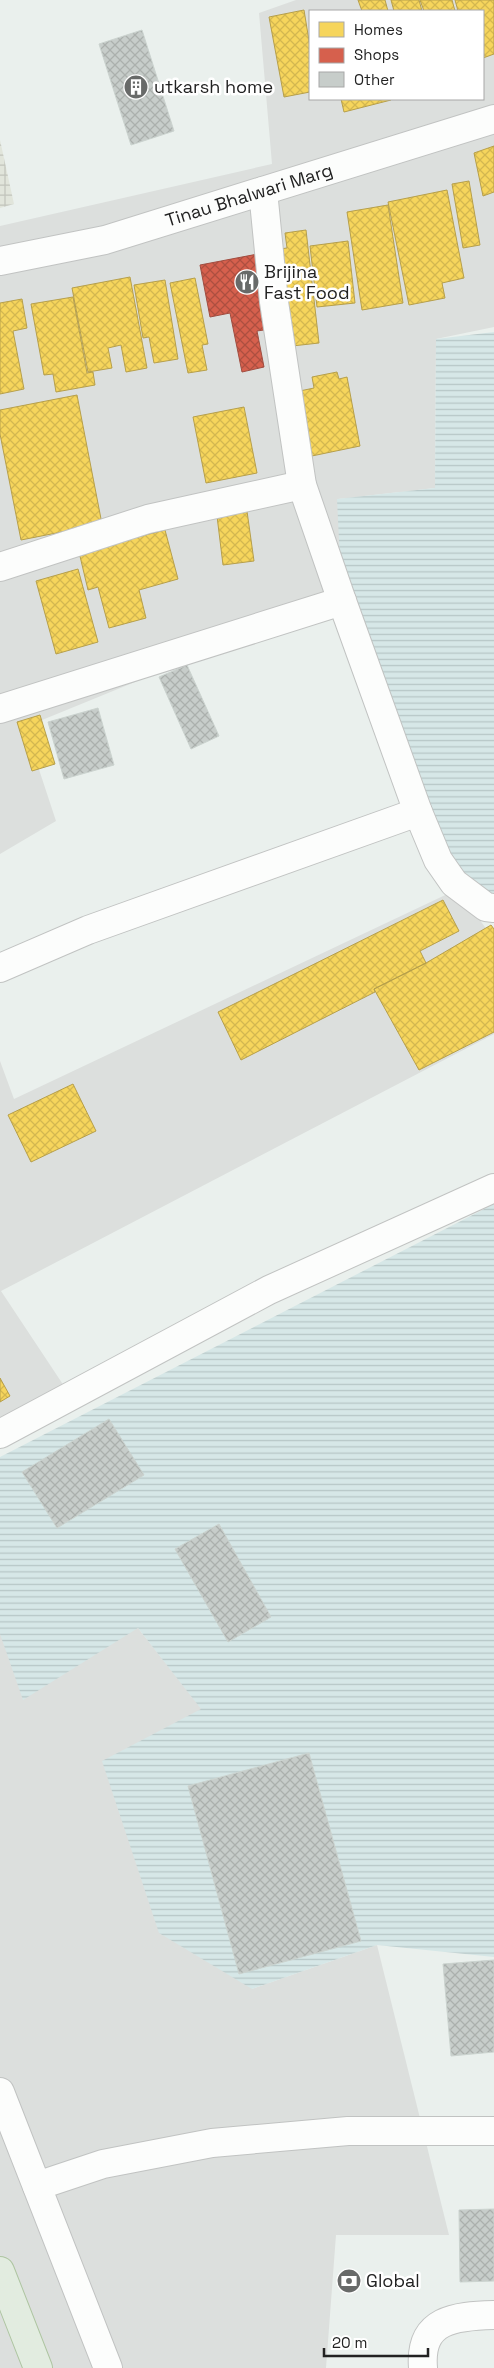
<svg xmlns="http://www.w3.org/2000/svg" width="494" height="2368" font-family="'Space Grotesk',sans-serif">
  <defs>
    <pattern id="industrial-grid" width="8" height="8" patternUnits="userSpaceOnUse" patternTransform="scale(1.25)"><rect width="8" height="8" fill="#e1e5db"/><path d="M0 4h8M4 0v8" fill="none" stroke="#c1c4bc"/></pattern>
    <pattern id="farmland-rules" width="6" height="5" patternUnits="userSpaceOnUse" patternTransform="scale(1.25)"><rect width="6" height="5" fill="#d6e7e7"/><path d="M0 2.5h6" fill="none" stroke="#b7c6c6"/></pattern>
    <pattern id="homes-cross-hatch" width="8" height="8" patternUnits="userSpaceOnUse" patternTransform="scale(1.25)"><rect width="8" height="8" fill="#f6d55c"/><path d="M0 0l8 8M0 8l8-8" fill="none" stroke="#d3b750"/></pattern>
    <pattern id="shops-cross-hatch" width="8" height="8" patternUnits="userSpaceOnUse" patternTransform="scale(1.25)"><rect width="8" height="8" fill="#d6604d"/><path d="M0 0l8 8M0 8l8-8" fill="none" stroke="#ad4f40"/></pattern>
    <pattern id="building-cross-hatch" width="8" height="8" patternUnits="userSpaceOnUse" patternTransform="scale(1.25)"><rect width="8" height="8" fill="#c7cdca"/><path d="M0 0l8 8M0 8l8-8" fill="none" stroke="#abb0ad"/></pattern>
  </defs>
  <rect width="100%" height="100%" fill="#eaf0ed"/>
  <path fill="#dcdfdd" fill-rule="evenodd" d="M296,0h198v327l-58,12 -1,149 -97,11 5,98 -318,130 31,94 -56,33v-628l272,-62 -13,-151zM310,11h173v88h-173z
    M458,889l36,51v94l-493,257 67,101 -68,41v-372l14,38z
    M0,1614l138,14 64,81 50,280 125,-44 72,290h-113l-10,133h-326z"/>
  <path fill="url(#industrial-grid)" d="M0,140l14,64 -14,4z"/>
  <path fill="url(#farmland-rules)" d="M494,332v573l-56,-45 -96,-259 -5,-102 98,-11 1,-149z
    M494,1204v753l-117,-12 -125,44 -93,-56 -57,-172 99,-52 -63,-81 -115,72 -23,-66v-177z"/>
  <path fill="url(#homes-cross-hatch)" stroke="#b69f4b" d="M358,0h27l3,11h-26z
    M391,0h28l3,11h-28z
    M420,0h32l3,11h-31z
    M455,0h39v54l-11,4v-47h-25z
    M304,10l6,37v45l-26,5 -15,-80z
    M341,99h49l1,1 -47,12z
    M494,146v46l-11,4 -9,-43z
    M469,181l11,64 -17,3 -11,-64z
    M447,190l17,88 -22,5 3,15 -36,7 -21,-103z
    M388,205l15,98 -41,7 -15,-98z
    M306,230l13,113 -27,3 -19,-96 14,-2 -2,-15z
    M348,241l7,62 -38,4 -7,-61z
    M130,277l17,91 -21,4 -5,-27 -13,3 4,20 -24,4 -16,-84z
    M195,278l13,66 -6,1 5,25 -19,3 -18,-90z
    M165,280l13,79 -24,4 -5,-26 -6,1 -9,-53z
    M73,297l14,76 6,-1 2,13 -39,7 -3,-18 -9,1 -13,-71z
    M22,299l5,29 -14,3 11,58 -24,5v-91z
    M337,372l2,7 8,-2 13,69 -53,11 -12,-65 19,-4 -2,-11z
    M77,395l25,129 -81,16 -21,-106v-24z
    M244,407l13,66 -51,10 -13,-66z
    M246,504l8,57 -31,4 -7,-57z
    M165,530l13,49 -39,11 7,28 -37,10 -11,-41 -10,3 -9,-38z
    M78,569l20,73 -42,12 -20,-73z
    M40,715l15,49 -23,7 -15,-49z
    M443,900l16,31 -39,20 6,12 -52,26 1,3 -134,68 -23,-48z
    M491,925l3,4v103l-75,38 -45,-81 52,-26z
    M73,1084l23,47 -65,31 -23,-47z
    M0,1378l10,18 -10,6z"/>
  <path fill="url(#shops-cross-hatch)" stroke="#a04d40" d="M263,253l14,75 -20,3 7,36 -22,5 -12,-59 -20,4 -10,-52z"/>
  <path fill="url(#building-cross-hatch)" stroke="#cbd3cf" d="M142,30l32,101 -43,14 -32,-101z
    M187,665l32,71 -28,13 -32,-72z
    M98,708l16,57 -50,14 -16,-57z
    M109,1419l35,56 -87,53 -35,-56z
    M219,1524l52,93 -43,25 -53,-93z
    M309,1753l52,188 -122,33 -51,-188z
    M494,1960v92l-43,4 -8,-92z
    M494,2209v72l-34,1 -1,-72z"/>
  <g fill="none" stroke-linecap="round" stroke-linejoin="round">
    <defs>
      <g id="minor">
        <path d="M263,191l11,111 28,183 40,116 76,211 20,48 16,23 32,24 8,1"/>
        <path id="s1" d="M0,261l105,-21 389,-121"/>
        <path d="M0,567l148,-48 154,-34"/>
        <path d="M0,709l342,-108"/>
        <path d="M0,968l88,-38 330,-118"/>
        <path d="M0,1434l269,-144 225,-102"/>
        <path d="M0,2092l108,276"/>
        <path d="M37,2186l66,-22 109,-21 136,-12h146"/>
        <path d="M423,2368c-4,-49 32,-52 71,-53"/>
      </g>
      <path id="highway" d="M0,2271l38,97"/>
    </defs>
    <use href="#minor" stroke="#c1c3c2" stroke-width="30"/>
    <use href="#highway" stroke="#aec5a1" stroke-width="30"/>
    <use href="#minor" stroke="#fcfdfc" stroke-width="28"/>
    <use href="#highway" stroke="#e2ece0" stroke-width="28"/>
  </g>
  <defs>
    <symbol id="building-disc" viewBox="-11 -11 22 22"><circle r="9.5" fill="#686a69" stroke="#fff"/><path d="M-4-6H4V6H1V3H-1V6H-4ZM-2.5-4.3h1.7v1.8h-1.7ZM.8-4.3h1.7v1.8H.8ZM-2.5-1h1.7V.8h-1.7ZM.8-1h1.7V.8H.8Z" fill="#fff"/></symbol>
    <symbol id="restaurant-disc" viewBox="-11 -11 22 22"><circle r="9.5" fill="#686a69" stroke="#fff"/><path d="M-5-6h1v4h1v-4h1v4h1v-4h1v5L-1.5 .5V6h-2V.5L-5-1ZM5-6V6H3V1.5H1.5Q1.5-4 5-6Z" fill="#fff"/></symbol>
    <symbol id="bank-disc" viewBox="-11 -11 22 22"><circle r="9.5" fill="#686a69" stroke="#fff"/><path d="M-6-4H6V4H-6ZM0-2.3a2.3 2.3 0 1 0 0 4.6a2.3 2.3 0 1 0 0-4.6Z" fill="#fff"/></symbol>
  </defs>
  <g fill-rule="evenodd">
    <use href="#building-disc" x="122" y="73" width="28" height="28"/>
    <use href="#restaurant-disc" x="233" y="268" width="28" height="28"/>
    <use href="#bank-disc" x="335" y="2267" width="28" height="28"/>
  </g>
  <g text-anchor="middle" stroke-width="5" stroke-linejoin="round" paint-order="stroke">
    <g font-size="18" fill="#222" stroke="#fff" text-anchor="start">
      <text x="154" y="93">utkarsh home</text>
      <text x="264" y="278">Brijina<tspan x="264" dy="21">Fast Food</tspan></text>
      <text x="366" y="2287">Global</text>
    </g>
    <g font-size="18" fill="#222" stroke="#fff">
      <text dy="6" stroke="none"><textPath href="#s1" startOffset="258">Tinau Bhalwari Marg</textPath></text>
    </g>
  </g>
  <rect x="309" y="10" width="175" height="90" fill="#ffffff" stroke="#a7a7a7"/>
  <rect x="319" y="22" width="25" height="15" fill="#f6d55c" stroke="#a7a7a7"/>
  <text x="354" y="35" font-size="15" fill="#222222">Homes</text>
  <rect x="319" y="48" width="25" height="15" fill="#d6604d" stroke="#a7a7a7"/>
  <text x="354" y="60" font-size="15" fill="#222222">Shops</text>
  <rect x="319" y="72" width="25" height="15" fill="#c7cdca" stroke="#a7a7a7"/>
  <text x="354" y="85" font-size="15" fill="#222222">Other</text>
  <path d="M324 2348v8h104v-8" fill="none" stroke="#222222" stroke-width="2.5"/>
  <text x="332" y="2348" font-size="15" fill="#222222" stroke="#ffffff" stroke-width="4" paint-order="stroke">20 m</text>
</svg>
